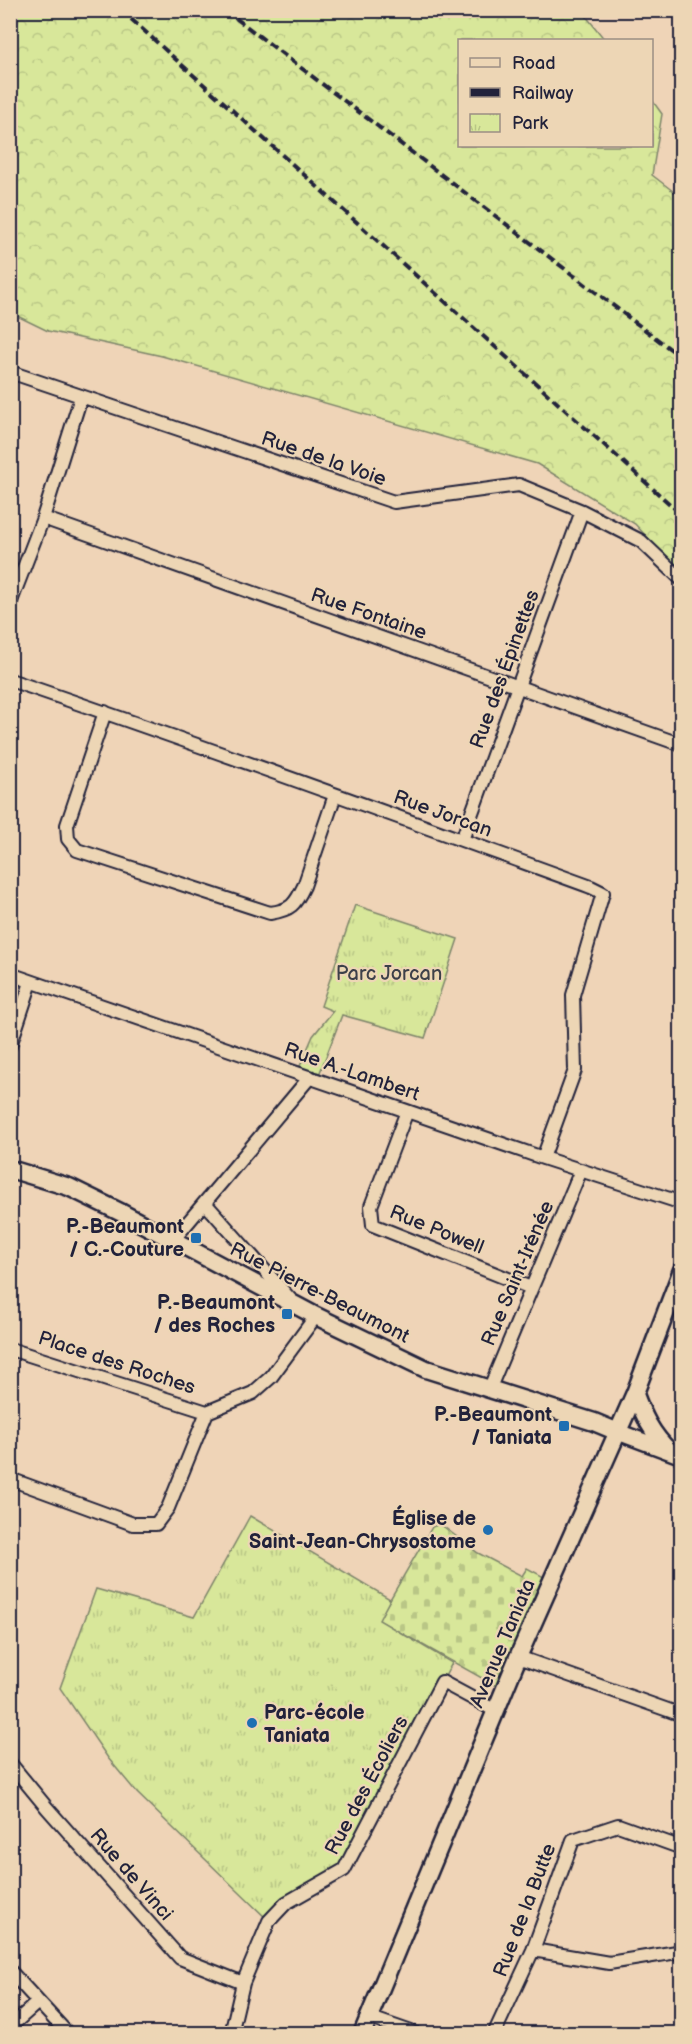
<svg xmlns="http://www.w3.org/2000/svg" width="692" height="2044" font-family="'Balsamiq Sans',sans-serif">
  <defs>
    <pattern id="forest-crowns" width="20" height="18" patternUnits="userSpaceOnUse" patternTransform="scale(1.5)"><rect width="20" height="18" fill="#d8e79a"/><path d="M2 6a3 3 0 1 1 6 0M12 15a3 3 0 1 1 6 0" fill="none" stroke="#b9c686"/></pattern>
    <pattern id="cemetery-stones" width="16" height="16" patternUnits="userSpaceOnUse" patternTransform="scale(1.5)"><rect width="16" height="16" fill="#d8e79a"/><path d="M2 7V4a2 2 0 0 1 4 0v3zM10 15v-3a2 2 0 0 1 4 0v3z" fill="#b9c686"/></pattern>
    <pattern id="park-tufts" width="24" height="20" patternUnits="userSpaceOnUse" patternTransform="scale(1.5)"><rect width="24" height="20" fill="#d8e79a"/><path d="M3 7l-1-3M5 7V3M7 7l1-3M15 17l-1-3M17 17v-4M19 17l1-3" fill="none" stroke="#b9c686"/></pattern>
  </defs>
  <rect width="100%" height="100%" fill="#efd4b7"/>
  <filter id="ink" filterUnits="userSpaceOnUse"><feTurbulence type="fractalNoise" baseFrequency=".0167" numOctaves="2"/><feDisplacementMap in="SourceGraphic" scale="12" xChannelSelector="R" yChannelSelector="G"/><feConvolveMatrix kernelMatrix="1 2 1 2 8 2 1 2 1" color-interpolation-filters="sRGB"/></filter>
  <g filter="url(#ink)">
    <path fill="url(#forest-crowns)" stroke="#7d846a" stroke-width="1.5" d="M11,11h571l23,29h-145v106h192v-46l10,14 -10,61 30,23 -1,376 -46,-50 -98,-60 -375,-108 -114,-25 -37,-18z"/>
    <path fill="url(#cemetery-stones)" stroke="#7d846a" stroke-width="1.5" d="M440,1524l38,29 44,23 5,-8 17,9 -48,109 -118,-66 54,-93z"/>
    <path fill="url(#park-tufts)" stroke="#7d846a" stroke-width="1.5" d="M355,905l103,34 -33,99 -83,-23 -25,65 -20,-7 16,-37 20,-25 -12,-5z
      M250,1516l140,83 -11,21 73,43 -108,207 -75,51 -132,-128 -29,-35 -48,-70 36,-99 98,28z"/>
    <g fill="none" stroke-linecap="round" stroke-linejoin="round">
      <defs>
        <path id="minor" d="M10,372l384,130 125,-17 63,26 59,30 41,39
          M43,518l639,227
          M10,604l33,-86 38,-121
          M10,680c195,66 388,137 581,207l12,6 -30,102 2,75 -32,88
          M105,712l-38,113 1,14 9,11 193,63c21,-3 25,-8 34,-27l31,-91
          M462,840l120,-329
          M10,974l533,184 139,45
          M10,1046l21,-64
          M407,1111l-36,95 2,19 158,63
          M205,1203l85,96
          M174,1239l136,-162
          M10,1349l197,63 46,-19 18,-16 45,-61
          M489,1390l92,-220
          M10,1479l123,45h23l12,-16 39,-96
          M518,1657l164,58
          M10,1763l37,45 133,150 63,25
          M533,1950l76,13 68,-11 5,-2
          M10,1971l58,63
          M368,2017l49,17
          M10,2027l28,-25
          M231,2034l12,-51 26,-62 17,-18 58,-33 98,-188 54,29
          M494,2034l39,-84 40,-110 45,-15 64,23"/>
        <path id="tertiary" d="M635,1393c8,22 17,41 35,58
          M618,1432l64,24"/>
        <path id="secondary" d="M10,1169l59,18 53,26 194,103 110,53 168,53 24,10
          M362,2034l156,-377 117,-264 47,-123"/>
      </defs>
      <use href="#minor" stroke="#22223b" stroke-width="16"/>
      <use href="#tertiary" stroke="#22223b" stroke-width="20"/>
      <use href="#secondary" stroke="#22223b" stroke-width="21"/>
      <use href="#minor" stroke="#edd6b5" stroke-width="12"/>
      <use href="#tertiary" stroke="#edd6b5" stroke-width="15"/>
      <use href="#secondary" stroke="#edd6b5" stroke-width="16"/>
      <path stroke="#22223b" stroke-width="4" stroke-dasharray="9 4.5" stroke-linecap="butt" d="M121,10l561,505
        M225,10l457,348"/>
    </g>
  </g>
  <g fill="#1f6fb2" stroke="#edd6b5" stroke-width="2">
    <rect x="190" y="1232" width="12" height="12" rx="3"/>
    <rect x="281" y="1308" width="12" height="12" rx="3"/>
    <rect x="558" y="1420" width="12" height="12" rx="3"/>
    <circle cx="488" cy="1530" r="6"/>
    <circle cx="252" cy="1723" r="6"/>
  </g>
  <g text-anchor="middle" stroke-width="4.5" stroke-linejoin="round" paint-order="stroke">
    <g font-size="20" fill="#22223b" stroke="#edd6b5">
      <text transform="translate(324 458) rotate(19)" y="7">Rue de la Voie</text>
      <text transform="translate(369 613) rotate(19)" y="7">Rue Fontaine</text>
      <text transform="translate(504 669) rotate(-70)" y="7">Rue des Épinettes</text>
      <text transform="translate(443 813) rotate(20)" y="7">Rue Jorcan</text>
      <text transform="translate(352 1071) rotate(19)" y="7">Rue A.-Lambert</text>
      <text transform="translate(437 1229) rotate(22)" y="7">Rue Powell</text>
      <text transform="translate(517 1273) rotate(-67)" y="7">Rue Saint-Irénée</text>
      <text transform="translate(320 1292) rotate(27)" y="7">Rue Pierre-Beaumont</text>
      <text transform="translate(117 1362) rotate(18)" y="7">Place des Roches</text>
      <text transform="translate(502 1643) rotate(-67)" y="7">Avenue Taniata</text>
      <text transform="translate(366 1785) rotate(-62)" y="7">Rue des Écoliers</text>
      <text transform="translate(132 1874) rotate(49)" y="7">Rue de Vinci</text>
      <text transform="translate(524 1910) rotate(-69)" y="7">Rue de la Butte</text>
    </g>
    <g font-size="20" fill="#3d4049" stroke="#edd6b5">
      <text x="389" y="980">Parc Jorcan</text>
    </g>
    <g font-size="20" font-weight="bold" fill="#22223b" stroke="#edd6b5" text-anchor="end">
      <text x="184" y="1233">P.-Beaumont<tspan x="184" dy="23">/ C.-Couture</tspan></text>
      <text x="275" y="1309">P.-Beaumont<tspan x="275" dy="23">/ des Roches</tspan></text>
      <text x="552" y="1421">P.-Beaumont<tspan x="552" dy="23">/ Taniata</tspan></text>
      <text x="476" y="1525">Église de<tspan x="476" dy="23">Saint-Jean-Chrysostome</tspan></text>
      <text x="264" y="1719" text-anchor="start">Parc-école<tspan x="264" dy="23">Taniata</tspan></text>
    </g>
  </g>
  <rect width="692" height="2044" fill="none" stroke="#edd6b5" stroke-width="36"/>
  <rect x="18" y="18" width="656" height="2008" fill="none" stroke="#22223b" stroke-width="2" filter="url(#ink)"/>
  <rect x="458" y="39" width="195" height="108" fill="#edd6b5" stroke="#9c8e84" stroke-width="1.5"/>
  <rect x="470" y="58" width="30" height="9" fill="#edd6b5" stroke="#9c8e84" stroke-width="1.5"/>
  <text x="512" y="69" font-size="18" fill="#22223b">Road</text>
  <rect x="470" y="88" width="30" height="9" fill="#22223b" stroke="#9c8e84" stroke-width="1.5"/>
  <text x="512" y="99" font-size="18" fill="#22223b">Railway</text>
  <rect x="470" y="114" width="30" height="18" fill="url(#park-tufts)" stroke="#9c8e84" stroke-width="1.5"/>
  <text x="512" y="129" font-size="18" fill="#22223b">Park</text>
</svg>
